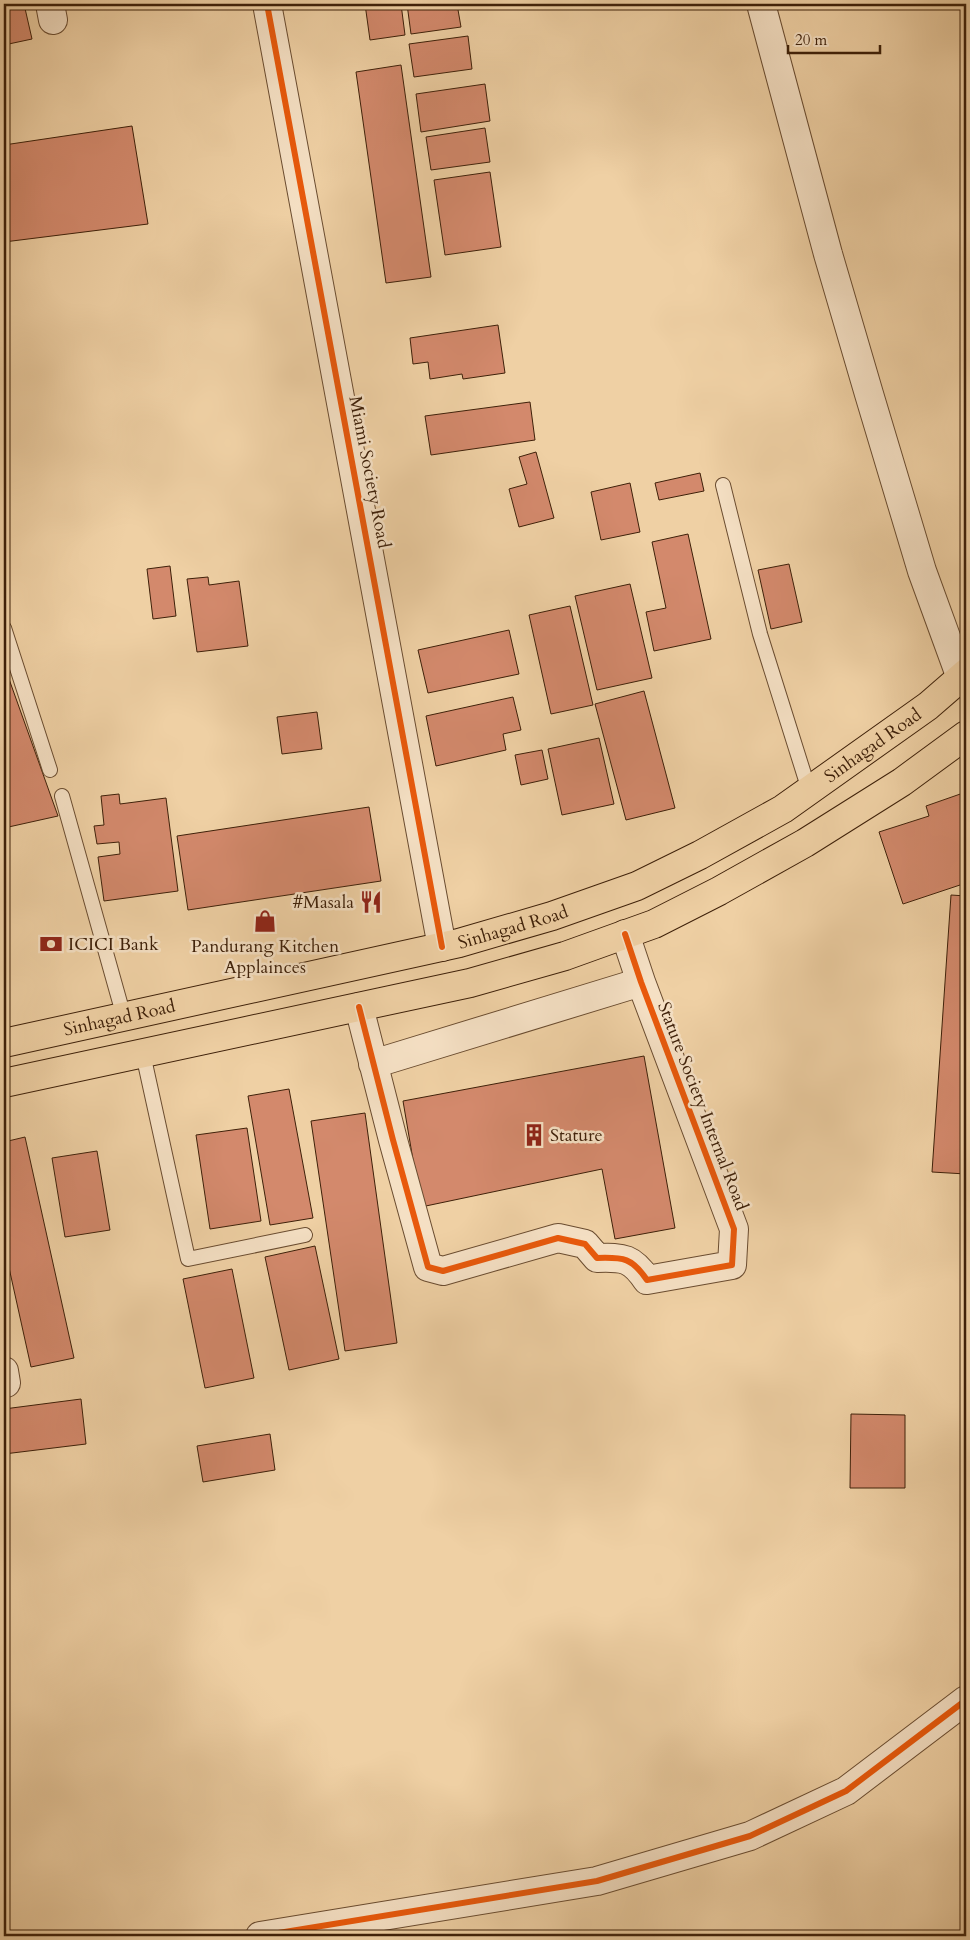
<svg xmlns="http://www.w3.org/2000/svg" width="970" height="1940" font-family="Cardo,serif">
  <rect width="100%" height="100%" fill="#efd0a4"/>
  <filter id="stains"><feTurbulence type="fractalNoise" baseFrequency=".004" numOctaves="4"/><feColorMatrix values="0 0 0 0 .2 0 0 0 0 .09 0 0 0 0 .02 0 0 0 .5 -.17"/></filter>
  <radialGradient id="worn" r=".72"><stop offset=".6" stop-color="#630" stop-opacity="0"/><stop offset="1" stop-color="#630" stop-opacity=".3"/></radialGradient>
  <path fill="#d3896c" stroke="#3e2009" d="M4,4h20l8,35 -28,6z
    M365,4h36l4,31 -35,5z
    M407,4h50l4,23 -50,7z
    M468,36l4,33 -58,8 -5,-33z
    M401,65l30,212 -45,6 -30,-211z
    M485,84l5,37 -69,11 -5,-38z
    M132,126l16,98 -144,18v-97z
    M485,128l5,34 -59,8 -5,-33z
    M490,172l11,75 -56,8 -11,-75z
    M498,325l7,48 -42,6 -1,-5 -32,5 -2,-17 -15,2 -3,-26z
    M530,402l5,38 -104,15 -6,-39z
    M536,452l18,66 -35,9 -10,-38 18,-5 -8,-27z
    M700,473l4,18 -45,9 -4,-17z
    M630,483l10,49 -39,8 -10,-48z
    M688,534l23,105 -57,12 -8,-39 20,-4 -14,-66z
    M789,564l13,58 -31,7 -13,-59z
    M170,566l6,50 -23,3 -6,-50z
    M208,577l1,8 30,-4 9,65 -51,6 -10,-73z
    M630,584l22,94 -55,12 -22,-94z
    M570,606l23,99 -42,9 -22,-99z
    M509,630l10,44 -91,19 -10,-43z
    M4,665l54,151 -54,12z
    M644,691l31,117 -49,12 -31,-116z
    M513,697l8,33 -18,4 3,16 -70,16 -10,-50z
    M317,712l5,37 -40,5 -5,-37z
    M599,738l15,66 -52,11 -14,-66z
    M542,750l6,29 -27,6 -6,-30z
    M966,792v91l-63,21 -24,-72 50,-16 -3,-10z
    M119,794l1,10 46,-6 12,93 -74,10 -6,-44 22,-3 -1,-12 -22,2 -3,-18 10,-1 -3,-29z
    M369,807l12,74 -193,29 -11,-74z
    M951,895l15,1v278l-34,-2z
    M644,1056l31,172 -60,11 -13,-70 -181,38 -18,-106z
    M289,1089l24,129 -43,7 -22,-129z
    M365,1113l32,230 -52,8 -34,-230z
    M247,1128l14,93 -51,8 -14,-94z
    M25,1137l49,221 -43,9 -27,-122v-103z
    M97,1151l13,79 -45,7 -13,-79z
    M315,1246l24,113 -50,11 -24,-113z
    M232,1269l22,109 -49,10 -22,-109z
    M81,1399l5,45 -82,10v-45z
    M851,1414l54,1v73h-55z
    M270,1434l5,36 -72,12 -6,-36z"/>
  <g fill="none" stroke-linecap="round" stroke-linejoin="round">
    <defs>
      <path id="service" d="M723,485l37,149 49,156
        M4,628l46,142
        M62,796l62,221
        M143,1054l45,205 117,-24"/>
      <path id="minor" d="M50,4l3,16
        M267,4l175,943
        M761,4l67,250 41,140 53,177 39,107
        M359,1007l34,133 35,127 15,4 115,-33 27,6 12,14c27,-1 35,0 50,22l85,-15 2,-36 -93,-247 -16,-48
        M373,1064l268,-82
        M4,1371l2,12
        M260,1936l337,-55 153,-45 96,-45 120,-91"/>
      <g id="primary">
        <path id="s1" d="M4,1043l455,-100 93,-27 85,-30 63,-31 83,-46 145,-103 38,-33"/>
        <path d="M4,1083l466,-100 95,-27 89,-32 65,-33 86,-48 97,-61 64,-47"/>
      </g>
    </defs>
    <use href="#service" stroke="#6a4c30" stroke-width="16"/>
    <use href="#minor" stroke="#6a4c30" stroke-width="30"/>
    <use href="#primary" stroke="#3e2009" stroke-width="30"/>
    <use href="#service" stroke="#f5e0c4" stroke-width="14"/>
    <use href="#minor" stroke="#f5e0c4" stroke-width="28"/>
    <use href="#primary" stroke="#efd0a4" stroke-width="28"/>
    <defs>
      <path id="cycleway" d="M267,4l175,943
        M359,1007l34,133 35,127 15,4 115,-33 27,6 12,14c27,-1 35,0 50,22l85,-15 2,-36 -93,-247 -16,-48
        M260,1936l337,-55 153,-45 96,-45 120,-91"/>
    </defs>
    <use href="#cycleway" stroke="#f5e0c4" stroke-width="9"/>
    <use href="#cycleway" stroke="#e8590c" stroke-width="6"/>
  </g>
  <defs>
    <symbol id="restaurant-bare" viewBox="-9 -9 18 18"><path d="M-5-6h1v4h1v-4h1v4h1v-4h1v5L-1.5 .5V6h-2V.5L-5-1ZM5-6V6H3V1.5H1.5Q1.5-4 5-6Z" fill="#8f2418" stroke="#f5e0c4" stroke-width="2.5" paint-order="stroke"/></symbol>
    <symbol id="shop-bare" viewBox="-9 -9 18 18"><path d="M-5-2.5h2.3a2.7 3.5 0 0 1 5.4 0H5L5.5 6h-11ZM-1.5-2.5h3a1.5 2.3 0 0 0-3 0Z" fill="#8f2418" stroke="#f5e0c4" stroke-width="2.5" paint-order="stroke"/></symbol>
    <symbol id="bank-bare" viewBox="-9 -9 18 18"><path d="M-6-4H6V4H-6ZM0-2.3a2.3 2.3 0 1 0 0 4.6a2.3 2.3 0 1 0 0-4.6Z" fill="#8f2418" stroke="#f5e0c4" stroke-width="2.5" paint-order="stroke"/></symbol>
    <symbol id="building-bare" viewBox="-9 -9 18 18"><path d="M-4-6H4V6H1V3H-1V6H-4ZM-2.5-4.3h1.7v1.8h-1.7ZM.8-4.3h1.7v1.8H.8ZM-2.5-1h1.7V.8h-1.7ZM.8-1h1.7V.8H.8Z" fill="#8f2418" stroke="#f5e0c4" stroke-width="2.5" paint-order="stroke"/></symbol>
  </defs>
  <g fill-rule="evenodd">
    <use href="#restaurant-bare" x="355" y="886" width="32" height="32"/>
    <use href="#shop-bare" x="249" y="905" width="32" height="32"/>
    <use href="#bank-bare" x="35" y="928" width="32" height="32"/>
    <use href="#building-bare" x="518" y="1119" width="32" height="32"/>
  </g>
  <g text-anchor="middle" stroke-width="5" stroke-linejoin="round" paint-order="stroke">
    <g font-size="18" fill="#3e2009" stroke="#f5e0c4">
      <text transform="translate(370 472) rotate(79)" y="6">Miami Society Road</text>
      <text dy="6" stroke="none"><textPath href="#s1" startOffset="928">Sinhagad Road</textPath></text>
      <text dy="6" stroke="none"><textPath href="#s1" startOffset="522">Sinhagad Road</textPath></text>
      <text dy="6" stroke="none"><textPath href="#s1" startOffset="118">Sinhagad Road</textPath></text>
      <text transform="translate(703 1106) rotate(69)" y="6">Stature Society Internal Road</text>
    </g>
    <g font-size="18" fill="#3e2009" stroke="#f5e0c4" text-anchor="start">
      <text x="354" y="908" text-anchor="end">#Masala</text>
      <text x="68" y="950">ICICI Bank</text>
      <text x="265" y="952" text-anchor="middle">Pandurang Kitchen<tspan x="265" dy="21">Applainces</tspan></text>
      <text x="550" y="1141">Stature</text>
    </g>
  </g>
  <rect width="970" height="1940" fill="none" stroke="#efd0a4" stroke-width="20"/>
  <rect x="5" y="5" width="960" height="1930" fill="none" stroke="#3e2009" stroke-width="2.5"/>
  <rect x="10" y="10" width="950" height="1920" fill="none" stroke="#3e2009"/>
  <path d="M788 45v8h92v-8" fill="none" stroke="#3e2009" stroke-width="2.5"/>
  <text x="795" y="45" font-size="15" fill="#3e2009" stroke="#f5e0c4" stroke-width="4" paint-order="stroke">20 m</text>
  <rect width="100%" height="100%" filter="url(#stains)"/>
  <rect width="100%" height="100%" fill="url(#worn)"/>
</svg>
